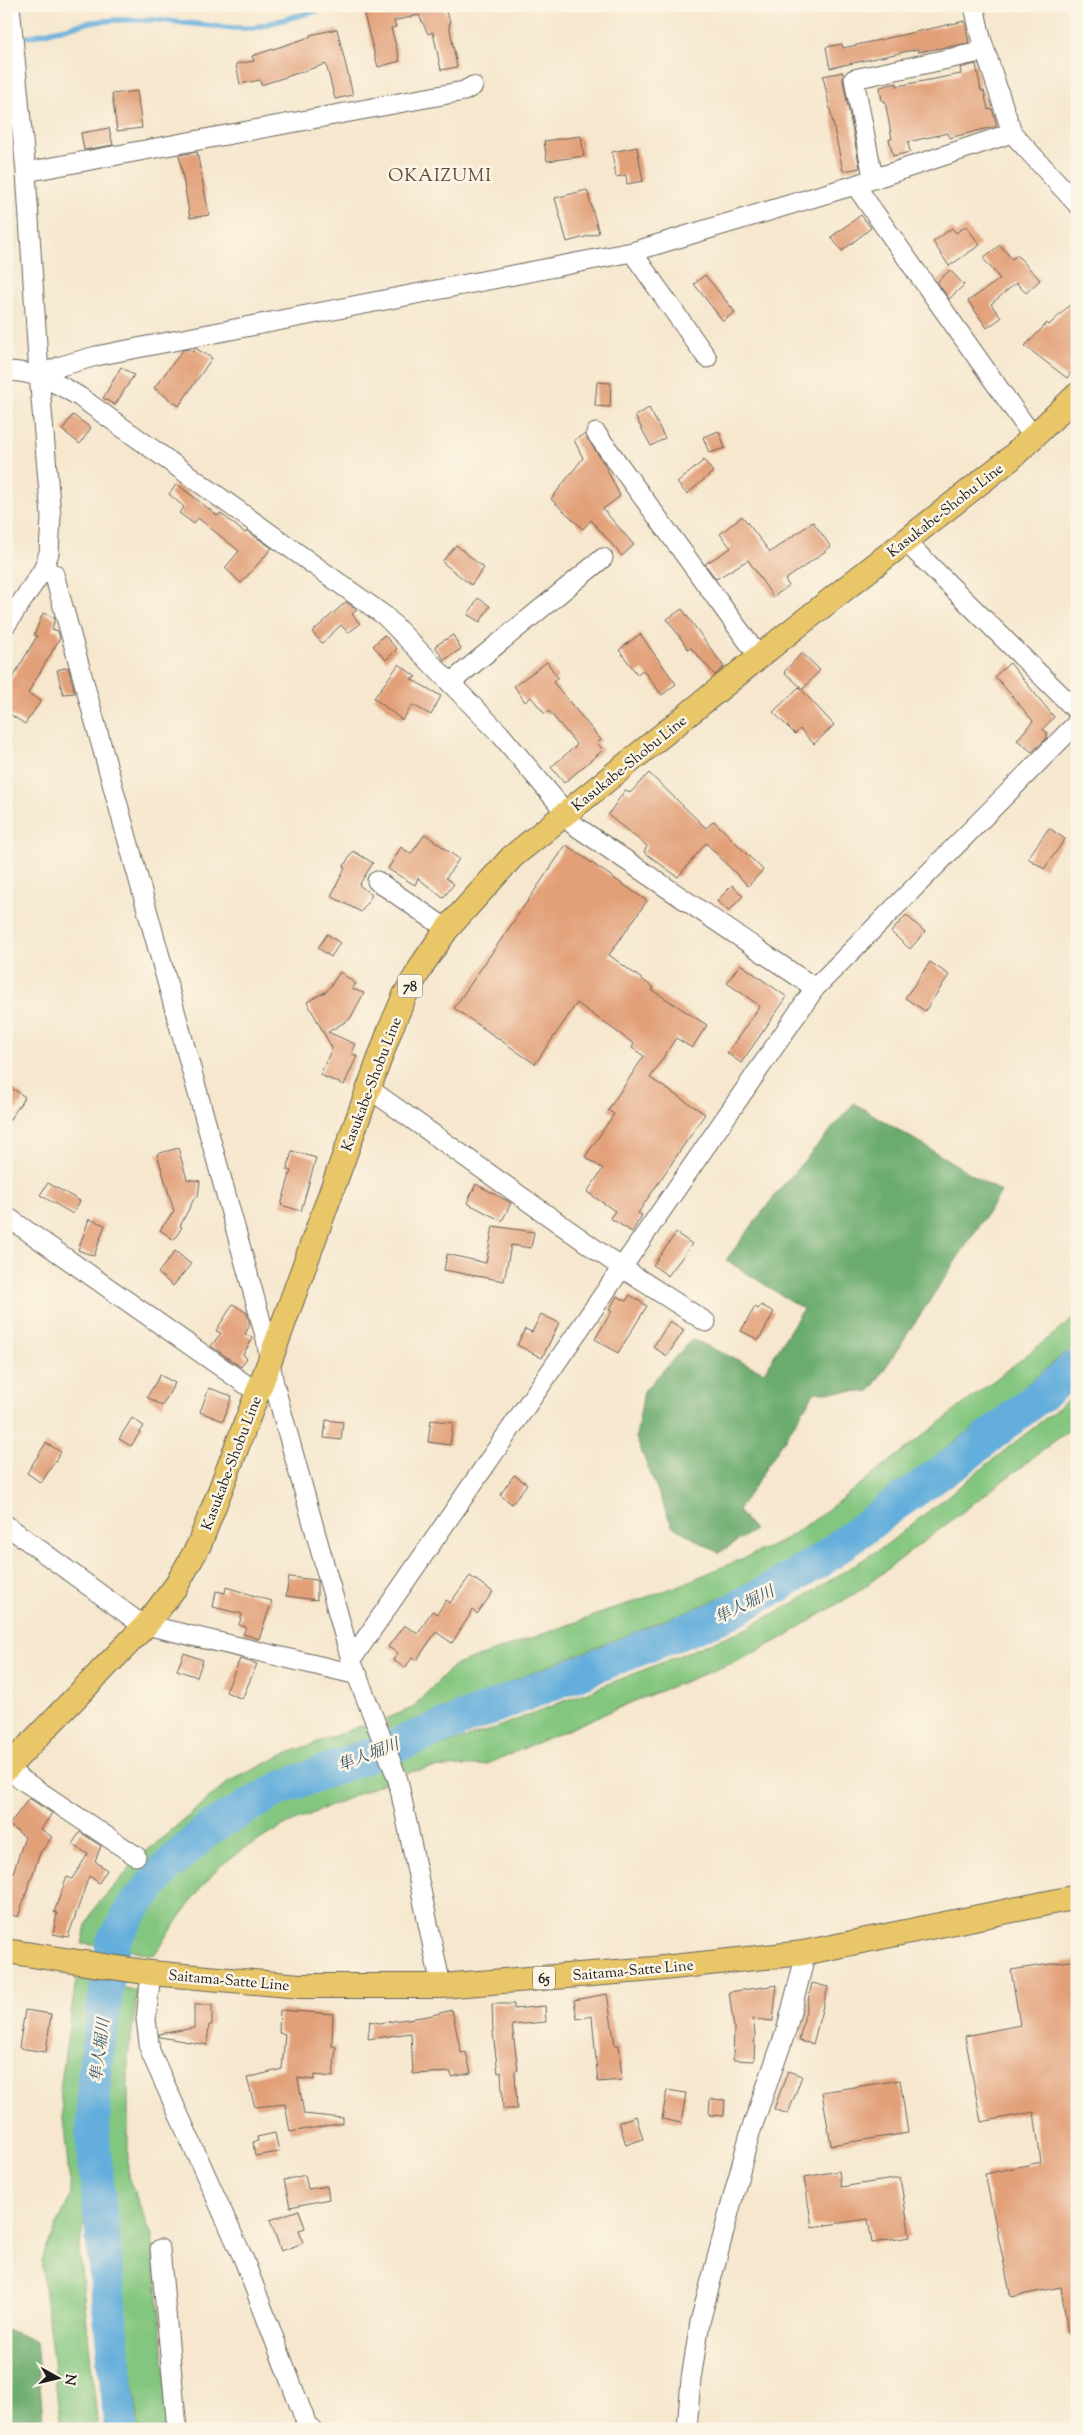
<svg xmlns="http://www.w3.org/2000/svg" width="1083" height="2435" font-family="'Sorts Mill Goudy','Noto Serif JP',serif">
  <rect width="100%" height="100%" fill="#fcf5e5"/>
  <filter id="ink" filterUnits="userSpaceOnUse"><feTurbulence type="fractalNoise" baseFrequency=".02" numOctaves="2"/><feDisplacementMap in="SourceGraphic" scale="10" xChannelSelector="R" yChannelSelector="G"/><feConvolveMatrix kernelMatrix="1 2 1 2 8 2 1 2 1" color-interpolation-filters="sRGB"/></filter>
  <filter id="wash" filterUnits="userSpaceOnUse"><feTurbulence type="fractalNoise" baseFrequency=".0096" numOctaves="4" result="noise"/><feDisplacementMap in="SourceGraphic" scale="20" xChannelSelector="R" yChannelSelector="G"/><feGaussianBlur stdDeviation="1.12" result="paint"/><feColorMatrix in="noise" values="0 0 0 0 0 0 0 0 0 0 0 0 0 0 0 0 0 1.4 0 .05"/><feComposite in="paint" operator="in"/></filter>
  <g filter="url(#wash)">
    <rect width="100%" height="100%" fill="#f6e7ce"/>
    <path fill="#83c67f" stroke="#50714e" d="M1077,1316v27l-78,65 -155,119 -67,42 -49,26 -192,76 -145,63 -5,-15 26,-11 41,-42 222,-79 104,-44 38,-25z
      M1077,1393v31l-218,167 -80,49 -41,21 -101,39 -152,65 -56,3 -23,5 -6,-14 90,-29 141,-55 114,-46 54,-29 87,-55z
      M366,1724l8,16 -107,45 -52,31 -52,43 -46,56 -15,31 -20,-2 4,-18 10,-20 47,-52 87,-73 53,-26z
      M381,1765l5,17 -98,42 -46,26 -23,17 -19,22 -46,66 -30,-6 4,-16 20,-29 69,-69 42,-24 56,-27 28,-8 14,-1z
      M76,1979l21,3 -16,83 -2,84 9,48 -9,53 19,179h-37l-20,-169 30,-65 -11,-106z
      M120,1987l18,4 -10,66v120l24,58 19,194h-32l-33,-267v-71z"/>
    <path fill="#6aab6e" stroke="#436445" d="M854,1103l147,89 -131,199 -55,1 -77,119 16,19 -35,23 -47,-27 -36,-88 8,-47 48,-52 72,33 39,-63 -77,-49 53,-70z
      M6,2329l30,12 8,88h-38z"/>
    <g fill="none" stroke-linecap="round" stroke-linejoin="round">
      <path stroke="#64aedc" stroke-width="5.5" d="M28,37l63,-15 26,-2h40l77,8h19l81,-22"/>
      <path stroke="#64aedc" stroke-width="34" d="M121,2429l-28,-289 1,-64 19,-134 22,-37 33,-39 43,-39 70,-39 139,-52 300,-119 58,-31 42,-25 77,-58 68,-47 112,-90"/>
    </g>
    <g id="blocks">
      <path fill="#e2a079" d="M396,6h47l8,17 -2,1 8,43 -16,3 -8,-38 -5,2 -9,-19 -25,6 2,6 -5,1 9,33 -22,6 -14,-52z
        M965,21l4,22 -51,9v-3l-88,19 -4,-21 16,-3 1,4z
        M337,29l16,66 -18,4 -9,-35 -65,21 -1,-5 -20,4 -4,-20 18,-3 -2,-5 58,-19v-2z
        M976,64l5,27h3l4,19 4,-1 5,17 -48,12 -1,-5 -40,9 2,10 -17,4 -4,-17h3l-7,-38h-3l-2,-14 17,-4v3l64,-12 -1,-6z
        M843,72v9l17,87 -17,3 -20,-95z
        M137,91l5,37 -25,3 -5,-37z
        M109,128l4,17 -29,5 -3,-17z
        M581,136l3,20 -37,5 -3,-20z
        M637,147l6,34 -16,3 -1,-9 -10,2 -4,-25z
        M197,152l12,63 -19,3 -11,-63z
        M587,190l12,43 -32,9 -12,-44z
        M861,215l10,13 -29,23 -11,-14z
        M966,226l14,19 -31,21 -16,-24 19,-14 4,5z
        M1000,245l12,14 5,-4 23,25 -14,13 -10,-10 -25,21 10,14 -14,10 -19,-27 32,-22 -17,-21z
        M950,270l14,15 -15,14 -12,-17z
        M705,275l30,37 -12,9 -29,-37z
        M1077,298v67l-10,13 -42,-32 22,-23 2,2z
        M195,348l17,10 -33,48 -25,-18 29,-38 6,-1 4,3z
        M121,367l13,8 -19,30 -12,-7z
        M597,382l14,1 -1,24 -15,-1z
        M649,408l16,30 -14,8 -16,-30z
        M73,415l18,13 -11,16 -18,-14z
        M719,431l6,17 -16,5 -6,-16z
        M585,434l20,31 15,31 -17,13 31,36 -12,11 -31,-36 -8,9 -32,-30 32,-41 -9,-18z
        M704,460l9,12 -26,22 -10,-11z
        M177,484l41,32 2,-3 25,20 2,-2 25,17 -31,35 -16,-15 14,-17 -41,-33 -4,6 -15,-11 5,-6 -15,-13z
        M742,516l28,36 43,-30 18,25 -46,33 4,6 -16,11 -25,-37 -32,19 -11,-15 26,-16 -11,-14z
        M456,545l28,23 -13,17 -29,-23z
        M478,598l12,8 -10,16 -12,-7z
        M346,602l11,8 -5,4 8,10 -12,9 -7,-8 -19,18 -10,-11z
        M682,609l42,58 -9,8 -24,-27 -3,1 -21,-30z
        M43,613l12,5 -3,11 6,2 2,7 -32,55 13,8 -16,23 -19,-12v-37l6,4 25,-43 -3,-1z
        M640,634l36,50 -14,11 -19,-25 -6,4 -18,-24z
        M384,635l13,14 -11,11 -13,-14z
        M453,635l8,14 -17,11 -9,-14z
        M802,653l18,17 -17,19 -19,-17z
        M547,662l11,16 -5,4 48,58 -4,3 6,7 -39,33 -13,-16 26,-22 -28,-34 -4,3 -14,-17 -6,5 -11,-16z
        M1010,663l44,54 -11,12 4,3v6l-15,14 -15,-12 16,-19 -38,-45z
        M399,664l17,13 -5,2 30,17 -10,19 -18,-10 -11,15 -28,-22z
        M68,667l7,26 -12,1 -6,-24z
        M799,687l35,38 -20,19 -14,-15 -5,5 -22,-22z
        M649,773l57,55 8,-7 49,49 -15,16 -42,-43 -28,34 -34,-25 3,-6 -39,-31 17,-25 5,3z
        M1049,828l16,11 -21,30 -16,-11z
        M425,834l34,25 -13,19 8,6 -11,14 -25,-20 -3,7 -27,-16 13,-22 10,7z
        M566,845l81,56 -38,54 45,33 -2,2 55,35 -15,23 -16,-10 -26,40 55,36 -67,99 4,2 -10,17 -22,-14 5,-7 -28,-19 16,-23 -18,-12 29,-43 -6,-4 36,-54 -12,-8 2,-4 -57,-41 -42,61 -81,-56z
        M353,851l20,12 -14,22 13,10 -11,17 -30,-16 14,-28 -2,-1z
        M732,885l11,11 -14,15 -12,-10z
        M906,915l19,17 -15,17 -19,-17z
        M327,934l13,9 -9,14 -13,-9z
        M930,962l19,13 -24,36 -20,-13z
        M740,964l47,33 -46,66 -14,-10 33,-47 -33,-23z
        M340,972l16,12 -4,5 12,4 -14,26 -22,13 27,12 -4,9 6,3 -13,29 -24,-10 12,-27 -25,-46 20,-11z
        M6,1084l19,13 -19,28z
        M178,1148l9,31 13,2 -2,16h-3l-15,29 2,1 -8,13 -14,-10 14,-19 -17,-57z
        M292,1151l24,7 -15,53 -20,-6 10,-34 -4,-1z
        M48,1183l32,18 -7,13 -33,-19z
        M476,1184l35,19 -9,18 -35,-18z
        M89,1219l16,6 -11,31 -16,-6z
        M493,1226l41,6 -3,16 -20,-3 -7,36 -60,-11 3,-16 39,9z
        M676,1233l16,11 -24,32 -15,-11z
        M175,1251l16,13 -18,22 -15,-13z
        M630,1295l17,11 -29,47 -23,-14 17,-28 -3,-1 8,-14 9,5z
        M233,1304l14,9 3,12 -5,9 8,4 -10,17 4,3 -6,9 -30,-21 10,-13 -5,-2z
        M761,1305l13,7 -15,28 -18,-9 14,-24 3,2z
        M541,1314l18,9 -17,35 -25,-13 8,-16 7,3z
        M670,1321l14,9 -17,26 -14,-9z
        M160,1375l15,8 -13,23 -15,-9z
        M209,1388l23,8 -9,25 -23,-9z
        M132,1418l12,8 -13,20 -12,-7z
        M326,1420l17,2 -2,18 -17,-2z
        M431,1420l22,3 -3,22 -22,-3z
        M46,1443l15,9 -20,31 -14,-10z
        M514,1475l13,9 -15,20 -12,-9z
        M470,1576l23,16 -16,22 -4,-4 -21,33 -16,-11 -20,29 -4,-3 -7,10 -12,-8 5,-7 -10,-6 16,-22 14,9 14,-23 5,3 9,-14 4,3z
        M289,1577l28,3v20l-31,-4z
        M226,1587l46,14 -13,38 -16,-5 3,-7 -7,-2 3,-11 -29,-7 3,-16 9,2z
        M184,1653l19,7 -6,17 -20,-7z
        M240,1659l17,5 -15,35 -16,-7z
        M29,1798l23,15 -11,16 11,8 -12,16 -22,64 -12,-4v-19l19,-57 -16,-12z
        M80,1832l21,14 -6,15 12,9 -8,13 -10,-7 -21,61 -15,-3 4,-21 -3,-1 13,-35 5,2 16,-25 -16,-10z
        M1077,1960v373l-9,1 -7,-47 -50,10 -26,-123 56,-12 -7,-50 -53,10 -16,-86 55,-11 -9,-55z
        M812,1983l16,4 -15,57 -14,-3z
        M777,1985l-4,36 -20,-2 2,14 -1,28 -21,-1 1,-31 -5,-37z
        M607,1994l8,51h4l3,35 -24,2 -6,-66 -15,3 -3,-19z
        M492,2004h22v5l31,-3 1,16 -34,3 6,45 -3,1 2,38h-14l-2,-37 -3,1 -5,-40z
        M194,2005h18v20h-3l-2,20 -47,-8 -1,-3 35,-6z
        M25,2010l26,4 -5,38 -27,-4z
        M280,2010l53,4 -1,32 4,1 -3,30 -18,-2 -1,5 -16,-2 6,36 39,4v5l-53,9 -5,-28 -30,3 -8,-29 35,-9 3,-35 -6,-1z
        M452,2010l9,43 5,-1 5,21 -19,4 -1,-5 -38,2 -2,-41 -43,6 2,-18 10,2 48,-7z
        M788,2071l14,5 -14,38 -14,-5z
        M900,2080l8,53 -77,12 -9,-53z
        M667,2090l19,3 -5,30 -19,-4z
        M710,2099l15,1 -1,16 -15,-1z
        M636,2116l7,23 -17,6 -7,-23z
        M275,2133l4,19 -24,4 -2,-14 5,-1 -1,-4z
        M839,2171l2,16 59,-9 10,59 -38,6 -4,-24 -56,8 -8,-50z
        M305,2175l3,14 19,-3 2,13 -39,8 -6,-27z
        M299,2210l6,18 -6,2 4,13 -22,8 -11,-31z"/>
    </g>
  </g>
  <g filter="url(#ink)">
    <use href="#blocks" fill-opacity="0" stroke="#68635a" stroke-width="1"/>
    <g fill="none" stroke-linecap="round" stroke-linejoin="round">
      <defs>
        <path id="minor" d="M974,6l7,32 31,95 65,71
          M26,172l438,-81 9,-5
          M873,177l-19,-98 131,-28
          M855,185l179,253
          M632,252l75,106
          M6,371c28,0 51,12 74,26l305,219 115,118 58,69 6,12 10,10 241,163
          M39,375l22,-9 35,-10 536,-104 223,-67 157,-52
          M596,433l163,224
          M905,541l172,170
          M43,570l11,4 212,765 8,45 77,276 47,120 43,206
          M6,625l37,-55 6,-17 2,-37 -12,-141 -13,-203 -16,-166
          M450,683l153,-125
          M377,881l70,48
          M368,1088l254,180 84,54
          M6,1216l252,177
          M6,1525l128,94 12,6 212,50
          M351,1660l464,-672 262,-265
          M6,1769l130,87
          M151,1973l-5,46 4,32 94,209 63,165 5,4
          M160,2249l17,180
          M687,2429l4,-50 9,-57 50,-189 36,-102 17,-66v-12"/>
        <path id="major" d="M6,1769l140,-144 30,-39 23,-41 70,-182 121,-333 15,-35 19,-33 23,-33 65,-72 269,-218 229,-180 67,-64
          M6,1951l145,22 149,13h141l213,-17 149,-16 274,-56"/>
      </defs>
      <use href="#minor" stroke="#68635a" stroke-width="21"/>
      <use href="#major" stroke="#68635a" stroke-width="26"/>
      <use href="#minor" stroke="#fff" stroke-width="19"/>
      <use href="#major" stroke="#e9c769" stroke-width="24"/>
    </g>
  </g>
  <g text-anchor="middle" stroke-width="5" stroke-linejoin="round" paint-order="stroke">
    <g fill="#fcf5e5" stroke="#5f5d58" stroke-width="1">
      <rect x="397.5" y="974.5" width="25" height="23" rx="4"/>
      <rect x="533" y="1966.5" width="22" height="23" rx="4"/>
    </g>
    <g font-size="14" font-weight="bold" fill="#1c1c1c">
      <text x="410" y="991">78</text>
      <text x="544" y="1983">65</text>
    </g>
    <g font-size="15" fill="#1c1c1c" stroke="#fcf5e5">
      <text transform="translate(945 510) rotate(-38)" y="5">Kasukabe-Shobu Line</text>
      <text transform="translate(629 763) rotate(-39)" y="5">Kasukabe-Shobu Line</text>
      <text transform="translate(371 1084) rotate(-69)" y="5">Kasukabe-Shobu Line</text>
      <text transform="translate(231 1463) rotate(-69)" y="5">Kasukabe-Shobu Line</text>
      <text transform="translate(633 1970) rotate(-5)" y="5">Saitama-Satte Line</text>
      <text transform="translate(229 1980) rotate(5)" y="5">Saitama-Satte Line</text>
    </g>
    <g font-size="16" font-style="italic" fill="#395669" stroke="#fcf5e5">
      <text transform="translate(744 1604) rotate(-27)" y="6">隼人堀川</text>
      <text transform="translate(368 1754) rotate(-21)" y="6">隼人堀川</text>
      <text transform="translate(99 2050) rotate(-83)" y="6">隼人堀川</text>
    </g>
    <g font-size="18" letter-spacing="1" fill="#614a3d" stroke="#fcf5e5">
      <text x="440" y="181">OKAIZUMI</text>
    </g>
  </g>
  <rect width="1083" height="2435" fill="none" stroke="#fcf5e5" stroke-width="25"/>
  <g transform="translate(58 2378) rotate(98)" stroke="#fcf5e5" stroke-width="4" paint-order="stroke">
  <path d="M0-4L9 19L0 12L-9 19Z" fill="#1c1c1c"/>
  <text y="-8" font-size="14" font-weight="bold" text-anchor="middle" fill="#1c1c1c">N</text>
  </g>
</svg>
